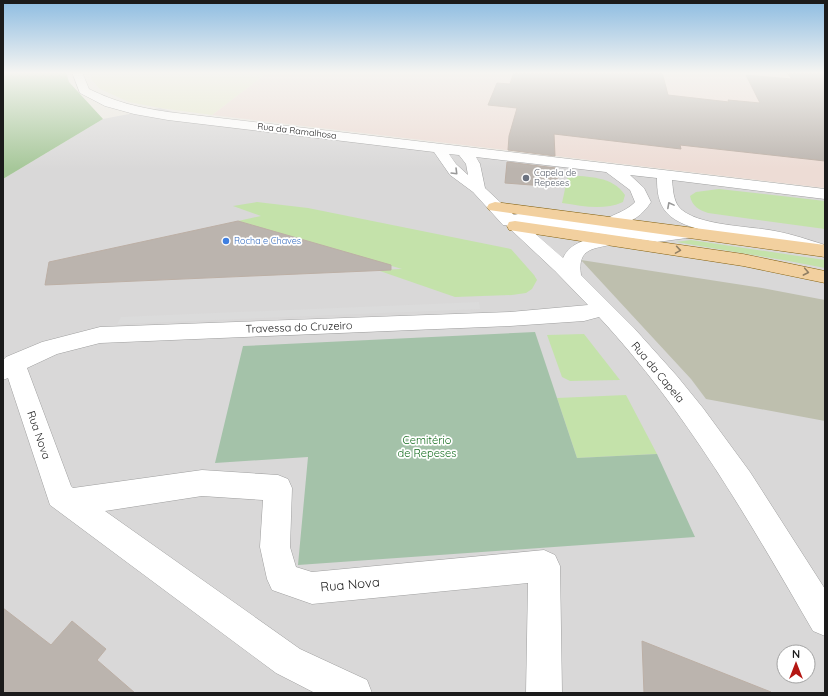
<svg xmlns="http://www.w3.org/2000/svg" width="828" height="696" font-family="Quicksand,sans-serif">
  <rect width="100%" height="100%" fill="#ebe8e1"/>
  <path fill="#d9d8d8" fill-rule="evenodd" d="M160,108l43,12 622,73v500h-822v-514l100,-60zM784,652h24v24h-24z"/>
  <path fill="#eddcd5" d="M268,72h557v116l-613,-73z"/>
  <path fill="#bebfae" d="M581,260l181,28 63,12v121l-119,-22 -15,-20z"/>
  <path fill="#e6e9cd" d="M90,72h178l-56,43 -52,-7 -31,-6 -29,-13 -9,-10z"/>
  <path fill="#c4e2aa" d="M568,175c20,2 45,1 57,20l-2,7c-20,9 -40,4 -61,1z
    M719,189l106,12v28l-117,-16c-9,-3 -16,-7 -18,-17l6,-4z
    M257,202l51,6 203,41 23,26 3,5 -5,9 -6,4 -14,2 -57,2 -78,-27 25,-1 -164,-48 23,-5 -28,-10z
    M691,240l134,20v8l-42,-8 -107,-18z
    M584,334l36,46 -50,1 -8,-4 -15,-42z
    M626,395l31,59 -80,4 -20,-60z"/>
  <path fill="#a6c799" d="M3,72h63l3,10 34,37 -100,60z"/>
  <path fill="#a4c2a9" d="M535,332l42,126 80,-4 38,83 -397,28 10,-108 -93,6 28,-117z"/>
  <path fill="#dbdbdb" d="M479,302l1,7 -363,15 4,-7z"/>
  <path fill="#bbb4ae" stroke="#bcafa5" d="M514,72h148l6,23 61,7 -1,-2 32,3 -14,-28 46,4 -6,-7h39v89l-145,-16 1,4 -127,-15 1,22 -47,-6 1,-14 8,-28 -29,-3 9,-22 13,1z
    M507,162l49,6 2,19 -53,-4z
    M238,221l153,44v5l-346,15 4,-23z
    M3,608l48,37 21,-24 34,28 -9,11 38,33h-132z
    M642,641l129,51 -1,1h-126z"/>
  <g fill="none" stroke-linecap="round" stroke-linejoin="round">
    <defs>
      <path id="street" d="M72,72h10l7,17c29,14 48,18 79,23l657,77v10l-153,-19c1,8 1,20 7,27 16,19 72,19 96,24 17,3 34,9 50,14v12c-17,-5 -33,-12 -50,-16 -28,-6 -88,-6 -108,-28 -9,-10 -10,-22 -10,-35l-27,-3 14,13 7,14c-9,14 -19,20 -35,24l41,6 31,-4 6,1 3,4 -3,4 -37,5 -44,-6 4,4 -3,4c-21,5 -37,4 -33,31l53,53 43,48 26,32 47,64 75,117v47l-12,-5c-65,-112 -126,-219 -214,-314l-15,4 -74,5 -410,17 -43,11 -30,14 44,118 2,2 129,-18 76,5 10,4 4,9 -2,59 6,20 16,5 232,-22 11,5 5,11 2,127h-36l2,-110 -216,21 -40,-14 -5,-11 -7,-32 3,-47 -61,-4 -97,15 195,138 67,31 5,13h-57l-39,-20 -226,-168 -42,-127 -5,2v-20l3,-3 36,-15 58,-15 410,-15 78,-7 -33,-34 -49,-46h-3l-30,-33 -23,-17 -16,-23 -266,-32 -34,-6 -29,-8 -25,-13zM449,154l10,1 7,9 2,11 -12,-11zM476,157l130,15 24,18 5,12c-10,11 -27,13 -31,20l1,3 -83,-12 -8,2 -29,-27 -5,-24zM523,223l84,12c-18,4 -36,6 -44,23z"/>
      <path id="primary" d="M495,202l330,43v12l-336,-47 -2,-3 2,-3z
        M515,221l228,33 82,17v12l-82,-17 -234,-36 -2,-4 2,-4z"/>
    </defs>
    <use href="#street" stroke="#9f9f9f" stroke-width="1"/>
    <use href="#primary" stroke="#84600d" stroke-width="1"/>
    <use href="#street" fill="#fff" fill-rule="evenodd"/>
    <use href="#primary" fill="#f2d09f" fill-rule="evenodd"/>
  </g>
  <defs><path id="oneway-chevron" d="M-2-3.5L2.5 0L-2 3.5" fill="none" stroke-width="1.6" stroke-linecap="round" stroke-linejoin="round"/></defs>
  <g stroke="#989898">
    <use href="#oneway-chevron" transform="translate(455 172) rotate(45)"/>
    <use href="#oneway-chevron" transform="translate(670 205) rotate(-118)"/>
  </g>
  <g stroke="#917f64">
    <use href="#oneway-chevron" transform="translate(678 250) rotate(9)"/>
    <use href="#oneway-chevron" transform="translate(806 272) rotate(11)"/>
  </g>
  <linearGradient id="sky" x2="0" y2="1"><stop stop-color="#8dbce1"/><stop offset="0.43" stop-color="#f6f5f2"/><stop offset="1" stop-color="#f6f5f2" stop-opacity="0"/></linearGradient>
  <rect width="828" height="169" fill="url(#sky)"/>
  <circle fill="#6b7280" stroke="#fff" stroke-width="1.5" cx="526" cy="178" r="4"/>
  <circle fill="#3f7fe0" stroke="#fff" stroke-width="1.5" cx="226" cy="241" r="4"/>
  <g text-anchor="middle" stroke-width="3.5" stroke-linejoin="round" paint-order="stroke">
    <g font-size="9" fill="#1b1b1b" stroke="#fff">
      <text transform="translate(297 131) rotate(7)" y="3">Rua da Ramalhosa</text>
    </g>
    <g font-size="9" fill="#5b616d" stroke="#fff" text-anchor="start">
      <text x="534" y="176">Capela de<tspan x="534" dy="10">Repeses</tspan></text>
    </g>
    <g font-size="9" fill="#366cbe" stroke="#fff" text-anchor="start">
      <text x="234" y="244">Rocha e Chaves</text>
    </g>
    <g font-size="11" fill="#1b1b1b" stroke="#fff">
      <text transform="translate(299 327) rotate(-2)" y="4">Travessa do Cruzeiro</text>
      <text transform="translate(658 372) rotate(50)" y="4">Rua da Capela</text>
      <text transform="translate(39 435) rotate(71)" y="4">Rua Nova</text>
    </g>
    <g font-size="11" fill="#146d1e" stroke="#fff">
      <text x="427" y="444">Cemitério<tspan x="427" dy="13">de Repeses</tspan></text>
    </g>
    <g font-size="13" fill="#1b1b1b" stroke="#fff">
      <text transform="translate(350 584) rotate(-5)" y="5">Rua Nova</text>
    </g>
  </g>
  <rect width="828" height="696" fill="none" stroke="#1b1b1b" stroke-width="8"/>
  <g transform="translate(796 664)"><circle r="19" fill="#ffffff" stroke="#a4a4a4"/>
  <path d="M0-3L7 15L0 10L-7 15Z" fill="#b41612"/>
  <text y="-6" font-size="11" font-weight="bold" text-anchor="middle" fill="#1b1b1b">N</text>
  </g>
</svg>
